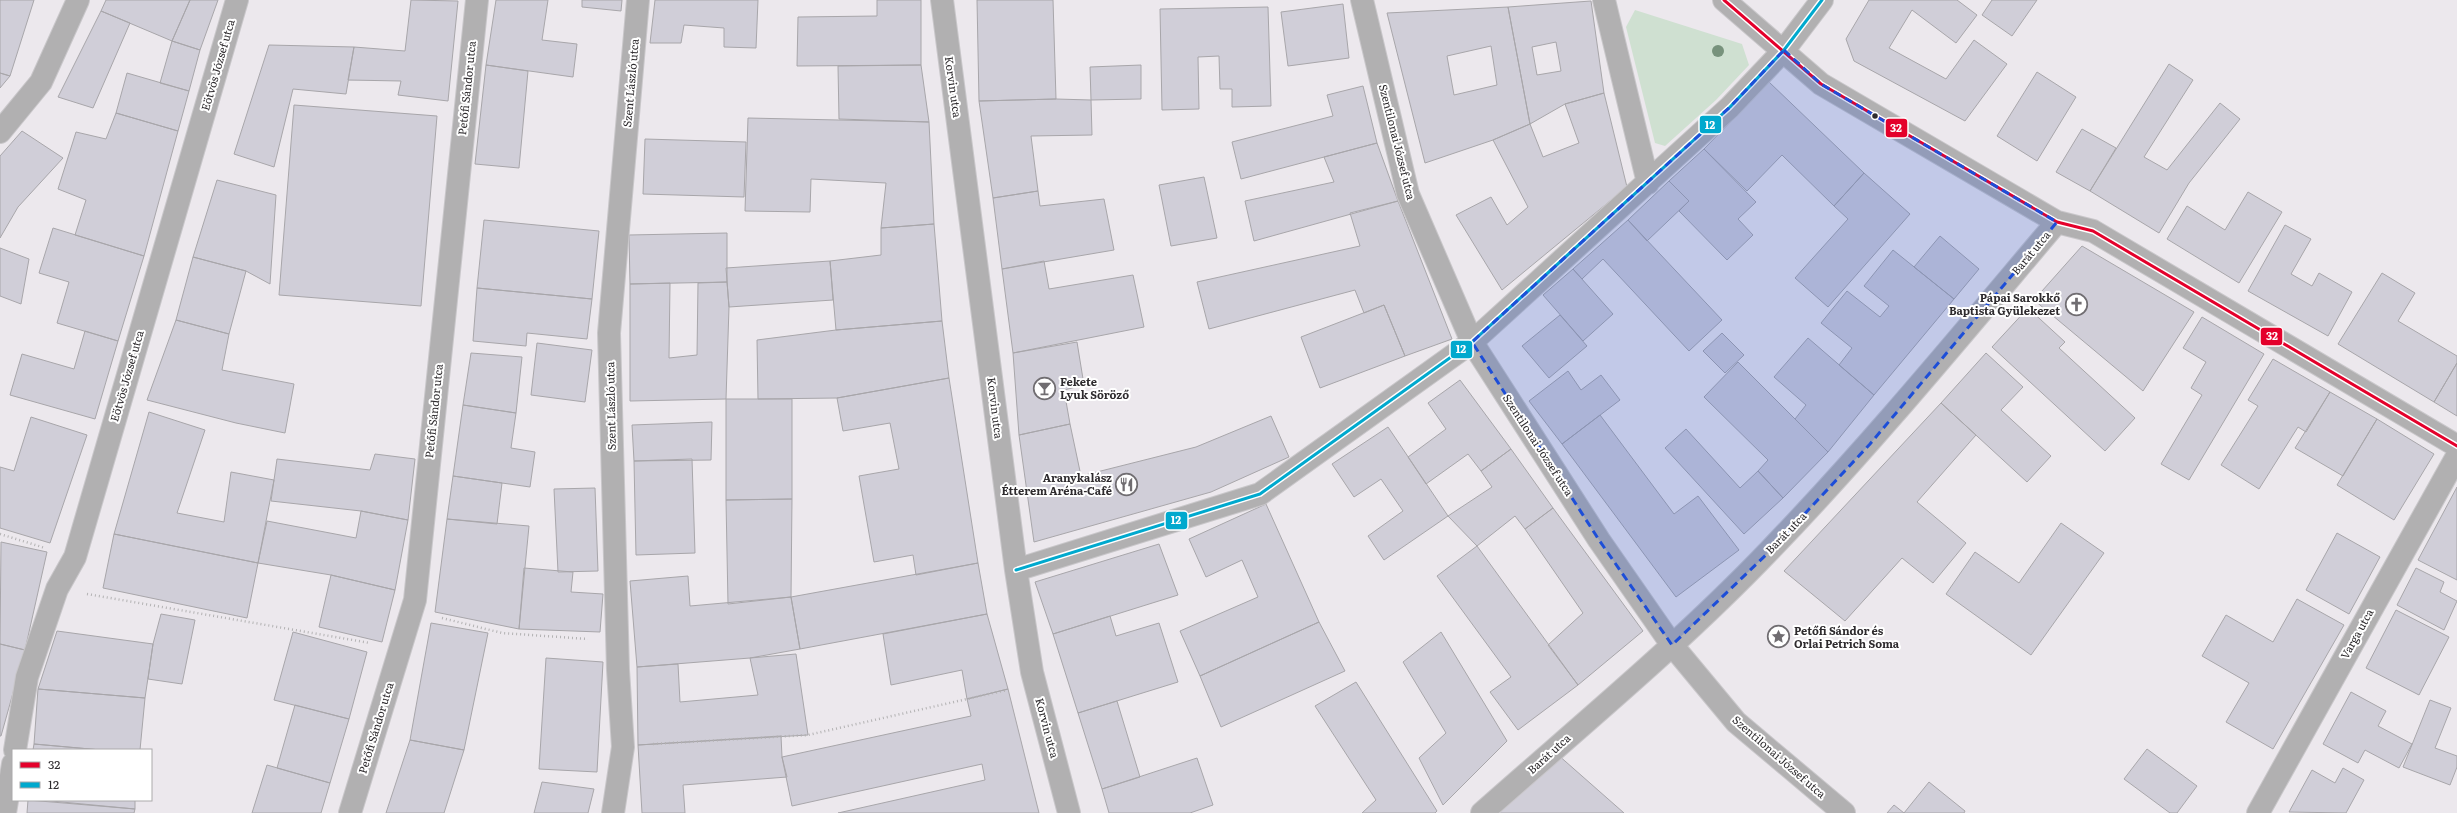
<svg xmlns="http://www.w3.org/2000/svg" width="2457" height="813" font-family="Literata,serif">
  <rect width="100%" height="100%" fill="#ece8ed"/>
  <path fill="#cfe0d1" d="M1635,10l107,34 7,21 -33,35 -51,46 -10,-3 -29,-116z"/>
  <path fill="#d0ced8" stroke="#a8a6aa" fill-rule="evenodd" d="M0,0h34l-24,76 -10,-3z
    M106,0h84l-18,41 -71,-30z
    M190,0h28l-18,50 -28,-9z
    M411,0l47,1 -10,100 -50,-6 3,-14 -53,-1 6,-33 51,4z
    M496,0h52l-6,40 35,4 -4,33 -87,-12z
    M582,0h40l-1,11 -39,-4z
    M655,0h103l-2,48 -32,-1v-19l-40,-3 -3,18h-31z
    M877,0h44v65l-124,1 1,-49 79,-1z
    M977,0h76l3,99 -77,2z
    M1869,0h88l20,15 -21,28 -44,-33 -23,38 57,31 28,-39 33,24 -42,57 -111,-60 -8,-22z
    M1992,0h45l-25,36 -30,-21z
    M1591,1l13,92 -39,11 -35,20 -22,-117zM1556,42l5,29 -24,4 -5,-28z
    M1343,4l6,54 -61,8 -7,-54z
    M1268,7l3,99 -39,1v-18h-12l-1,-33 -21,1 1,52 -37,1 -2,-101z
    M1508,7l22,117 -37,16 -68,23 -38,-150zM1491,46l6,39 -43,10 -7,-39z
    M101,11l29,12 -37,85 -35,-11z
    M172,41l28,9 -11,41 -29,-8z
    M269,45l85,2 -8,47 -53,-5 -19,78 -40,-13z
    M2169,64l24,16 -49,77 23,13 53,-67 20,16 -51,64 -30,50 -69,-42z
    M486,65l42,6 -9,97 -44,-4z
    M921,65l8,57 -90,-3 -1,-53z
    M1141,65v34l-50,1 -1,-33z
    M2037,72l39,25 -39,64 -40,-25z
    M0,73l10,3 -10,12z
    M127,73l62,18 -11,40 -62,-18z
    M1769,82l95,91 -30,33 -52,-51 -35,36 -43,-42z
    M1363,86l14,57 -136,36 -9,-37 101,-26 -6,-21z
    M1604,93l23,94 -125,103 -46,-75 35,-18 16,28 21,-18 -35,-67 37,-16 13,33 36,-14 -14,-39z
    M1056,99l35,1 1,35 -61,1 7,55 -45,7 -14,-97z
    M294,105l143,11 -16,190 -142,-11z
    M116,113l62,18 -34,125 -69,-21 11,-35 -28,-11 18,-57 30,7z
    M748,118l181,4 5,102 -53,4 5,-45 -75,-4 -1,33 -65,-1z
    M2082,129l34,19 -26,43 -34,-19z
    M22,131l41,27 -45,49 -18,31v-82z
    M645,139l101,3 -2,55 -101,-3z
    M1377,143l21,58 -144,40 -9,-40 89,-19 -10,-25z
    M1704,149l52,53 -18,17 15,16 -26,25 -48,-49 10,-10 -20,-20z
    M1864,173l46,41 -82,93 -33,-29 53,-59 -14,-13z
    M1204,177l13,61 -46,8 -12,-61z
    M217,180l59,15 -6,89 -24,-13 -53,-14z
    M1669,181l20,20 -42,40 -19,-21z
    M1038,191l2,15 64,-7 10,51 -112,19 -9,-71z
    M2248,192l34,20 -43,71 -72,-44 20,-33 38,24z
    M1398,201l54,138 -47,17 -21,-51 -20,8 -9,-23 -146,39 -12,-47 163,-36 -10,-33z
    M484,220l115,11 -7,68 -115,-11z
    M1628,220l94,100 -33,31 -86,-92 -21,20 -9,-10z
    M934,224l8,97 -106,9 -6,-69 51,-6v-27z
    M2285,225l26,14 -20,35 21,12 7,-13 33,19 -24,44 -80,-45z
    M53,228l91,28 -26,85 -61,-18 12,-41 -30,-9z
    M727,233v49l-97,2 -1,-49z
    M1940,236l39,33 -25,30 -40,-32z
    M2082,246l112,66 -51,79 -109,-91z
    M0,248l29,11 -8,45 -21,-8z
    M1893,250l61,49 -80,96 -35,-30 13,-17 -31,-25 26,-32 33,26 9,-11 -25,-20z
    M193,257l53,14 -17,63 -53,-14z
    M830,261l3,39 -104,7 -3,-39z
    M1044,261l5,28 84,-14 11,52 -131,26 -11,-84z
    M1573,269l40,45 -30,27 -40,-46z
    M2382,273l33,20 -17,28 59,35v7l-23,39 -96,-58z
    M727,282l2,25 -3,92 -96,2v-117l40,-1 -1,75 28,-3 1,-72z
    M477,288l115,11 -5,40 -60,-6 -1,13 -53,-5z
    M1384,305l21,51 -85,32 -19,-51z
    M2028,308l37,34 -6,6 76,70 -30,33 -113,-104z
    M1560,315l27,31 -38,32 -27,-32z
    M2202,317l62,37 -75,126 -28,-16 41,-69 -11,-7 15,-26 -23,-14z
    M176,320l53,14 -7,36 72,14 -9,49 -49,-10 -89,-23z
    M942,321l7,57 -112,20 -79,1 -1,-59 79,-10z
    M85,331l33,10 -23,78 -85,-24 12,-41 52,15z
    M1722,333l22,22 -19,18 -22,-22z
    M1808,338l66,57 -46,57 -33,-33 11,-14 -32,-28z
    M1077,342l7,43 -20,5 6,34 -51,11 -6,-82z
    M537,343l55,7 -7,52 -54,-7z
    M471,353l51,4 -6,56 -53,-8z
    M1986,353l37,34 -22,23 50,46 -24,26 -86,-79z
    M2273,359l57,33 -24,40 -8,-5 -39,62 -38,-24 37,-59 -10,-6z
    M1738,362l90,90 -45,46 -25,-27 10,-11 -64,-63z
    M2457,363v53l-23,-14z
    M1568,371l13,19 20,-15 19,25 -58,44 -33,-43z
    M949,378l29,185 -62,12 -3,-20 -39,7 -15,-86 40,-7 -9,-46 -47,8 -6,-33z
    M1460,380l51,69 -30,22 -13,-17 -42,30 -18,-27 38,-28 -18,-26z
    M2330,392l47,27 -34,57 -48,-28z
    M726,399h66v100l-66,1z
    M1941,403l35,32 -59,67 49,41 -33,40 -31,-25 -57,63 -61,-50z
    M463,405l53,8 -5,35 24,4 -5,35 -77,-11z
    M149,412l56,18 -28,83 47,9 7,-50 43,8 -16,83 -144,-29z
    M1600,415l74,99 24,-18 41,54 -63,47 -114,-153z
    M1271,416l18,41 -78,35 -177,50 -15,-107 51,-11 11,52 115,-29z
    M31,417l56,18 -37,108 -50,-15v-61l14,4z
    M2377,419l57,35 -40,66 -57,-35z
    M712,422l-1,38 -77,1 -2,-36z
    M1388,427l60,89 -64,44 -16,-24 35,-25 -22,-32 -27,18 -22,-33z
    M1686,429l54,59 18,-17 25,27 -39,36 -79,-86z
    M1511,449l42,59 -28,21 -10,-13 -38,30 -29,-30 44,-29 -11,-16z
    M375,454l40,5 -7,61 -47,-9 -90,-10 6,-42 93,11z
    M692,459l3,94 -59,2 -2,-94z
    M453,476l49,7 -5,41 -50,-5z
    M2457,487v93l-39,-20z
    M595,488l3,83 -40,1 -4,-83z
    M792,499l-1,98 -63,7 -2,-104z
    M1266,504l53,118 -119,54 -20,-45 78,-34 -16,-37 -36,17 -17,-38z
    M1553,508l90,123 -65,54 -30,-40 35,-32 -58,-84z
    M361,511l47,9 -13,70 -64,-15 -73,-12 9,-42 89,17z
    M447,519l82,7 -10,103 -84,-17z
    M2061,523l43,30 -73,102 -85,-61 29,-42 44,31z
    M2337,533l43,24 -31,57 -43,-24z
    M114,534l144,29 -11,55 -144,-30z
    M1,542l46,10 -22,98 -25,-6z
    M1159,544l19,51 -125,39 -18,-52z
    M1477,546l101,139 -60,45 -28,-38 21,-15 -74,-101z
    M978,563l9,51 -187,35 -9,-52z
    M524,568l49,4 -2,20 32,2 -3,38 -81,-3z
    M2416,568l28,14 -4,10 17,9 -13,29 -47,-25z
    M331,575l64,15 -13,52 -63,-15z
    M688,576l2,30 101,-9 9,52 -50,9 -113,9 -7,-86z
    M2297,599l47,26 -71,124 -47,-27 23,-39 -47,-27 24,-41 47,27z
    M2396,610l53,27 -30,58 -53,-27z
    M161,614l34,6 -13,64 -34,-5 5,-35z
    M987,614l21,75 -41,10 -5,-29 -71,15 -8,-51z
    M1110,616l6,20 43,-13 19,59 -100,31 -25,-79z
    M1319,622l26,49 -124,56 -21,-51z
    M431,623l57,10 -24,117 -54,-10z
    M57,631l96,13 -8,54 -107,-9z
    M293,632l74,20 -18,67 -75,-19z
    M1441,632l66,109 -64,64 -24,-47 27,-25 -43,-71z
    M0,644l25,6 -24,86h-1z
    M796,654l12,81 -170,10 -1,-78 41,-3 2,38 78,-7 -8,-37z
    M546,658l57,4 -6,110 -58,-3z
    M1356,682l81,129 -2,2h-73l14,-13 -61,-94z
    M38,689l107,9 -5,52h-39l-67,-6z
    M1008,689l31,124h-201l147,-33 -3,-16 -190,42 -10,-49 189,-41 -4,-17z
    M2351,692l35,19 -8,15 34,18 -13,24 -34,-18 -7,13 -35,-19z
    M2430,700l21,8 -16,40 22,8v11l-7,18 -47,-18z
    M1117,701l23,76 -38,12 -24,-76z
    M295,705l54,14 -19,64 -53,-15z
    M781,736l1,21 5,20 -104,8 2,28h-43l-4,-68z
    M410,740l54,10 -20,63h-58z
    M34,744l67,6h-68z
    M2147,749l50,37 -20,27h-7l-46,-34z
    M1557,754l67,59h-126z
    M1197,758l16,47 -23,8h-81l-7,-24z
    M267,765l63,18 -9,30h-69z
    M2343,768l21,12 -18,33 -57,-1 23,-42 23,13z
    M542,782l52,7 -6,24h-54z
    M1929,782l36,29 -1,2h-77l7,-8 10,8z
    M28,800l107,9 -1,4h-107z
    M41,800h94v9z"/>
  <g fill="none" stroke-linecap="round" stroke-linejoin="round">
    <defs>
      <path id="street" d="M942,0l74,570 16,102 37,141
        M1362,0l46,194 64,148 127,198 73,105 64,77 108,91
        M1604,0l44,183
        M1724,0l97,84 236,138 36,9 364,215
        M0,132l41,-50 37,-82
        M1016,570l244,-76 212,-152 258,-235 54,-57 38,-50
        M15,750l12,-73 30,-88 18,-32 162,-557
        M5,813l8,-49
        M350,813l65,-213 62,-600
        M613,813l10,-66 -5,-77 -9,-337 29,-333
        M1482,813c97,-86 198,-169 288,-263 101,-105 193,-217 287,-328
        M2258,813l199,-357"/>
    </defs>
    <use href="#street" stroke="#c9c7ca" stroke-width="24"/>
    <path stroke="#b3b2b3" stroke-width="2.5" stroke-dasharray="1 3" stroke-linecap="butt" d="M0,534l45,14
      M87,594l283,49
      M442,618l60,15 86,6
      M653,744l155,-9 199,-45"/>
    <use href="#street" stroke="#b1b0b1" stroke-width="22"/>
    <defs>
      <path id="bus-1" d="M1724,0l97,84 236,138 36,9 364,215"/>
      <path id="bus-2" d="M1016,570l244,-76 212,-152 258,-235 54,-57 38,-50"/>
    </defs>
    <use href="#bus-1" stroke="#fff" stroke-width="6"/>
    <use href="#bus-2" stroke="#fff" stroke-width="6"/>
    <use href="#bus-1" stroke="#e4002b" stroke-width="3"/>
    <use href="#bus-2" stroke="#00a9ce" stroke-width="3"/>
  </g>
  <circle fill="#77927c" cx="1718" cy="51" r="6"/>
  <path fill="#1d4ed8" fill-opacity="0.2" stroke="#1d4ed8" stroke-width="3" stroke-dasharray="8 5" stroke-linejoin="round" d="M1784,50l37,34 236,138 -187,222 -101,108 -97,93 -73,-105 -127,-198 258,-235z"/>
  <defs>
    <symbol id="church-ring" viewBox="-11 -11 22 22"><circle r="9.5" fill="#fff" stroke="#706d71" stroke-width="1.5"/><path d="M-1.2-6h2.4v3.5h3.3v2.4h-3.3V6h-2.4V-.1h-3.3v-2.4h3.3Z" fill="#706d71"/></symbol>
    <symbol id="bar-ring" viewBox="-11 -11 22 22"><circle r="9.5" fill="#fff" stroke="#706d71" stroke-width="1.5"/><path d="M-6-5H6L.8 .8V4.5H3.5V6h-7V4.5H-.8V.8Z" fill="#706d71"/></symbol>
    <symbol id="restaurant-ring" viewBox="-11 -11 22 22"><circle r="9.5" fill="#fff" stroke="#706d71" stroke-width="1.5"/><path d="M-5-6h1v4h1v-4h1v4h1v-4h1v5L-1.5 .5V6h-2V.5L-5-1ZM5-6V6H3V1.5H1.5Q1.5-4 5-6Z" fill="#706d71"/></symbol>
    <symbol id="sight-ring" viewBox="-11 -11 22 22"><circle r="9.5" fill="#fff" stroke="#706d71" stroke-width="1.5"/><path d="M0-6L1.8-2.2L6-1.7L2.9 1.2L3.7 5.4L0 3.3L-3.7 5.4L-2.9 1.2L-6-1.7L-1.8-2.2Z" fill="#706d71"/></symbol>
  </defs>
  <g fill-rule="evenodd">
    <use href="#church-ring" x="2064" y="292" width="25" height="25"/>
    <use href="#bar-ring" x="1032" y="376" width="25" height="25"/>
    <use href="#restaurant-ring" x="1114" y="472" width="25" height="25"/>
    <use href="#sight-ring" x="1766" y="624" width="25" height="25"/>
  </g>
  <circle fill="#2e2b2e" stroke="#fff" stroke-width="1.5" cx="1875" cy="116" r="3.5"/>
  <g text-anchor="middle" stroke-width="4" stroke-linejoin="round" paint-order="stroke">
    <g font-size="11" fill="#2e2b2e" stroke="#fff">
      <text transform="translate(218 65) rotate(-74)" y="4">Eötvös József utca</text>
      <text transform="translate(631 83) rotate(-85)" y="4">Szent László utca</text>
      <text transform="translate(953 87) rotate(82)" y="4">Korvin utca</text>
      <text transform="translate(467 88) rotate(-84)" y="4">Petőfi Sándor utca</text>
      <text transform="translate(1397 142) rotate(76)" y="4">Szentilonai József utca</text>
      <text transform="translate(2031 253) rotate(-50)" y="4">Barát utca</text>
      <text transform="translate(127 376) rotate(-74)" y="4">Eötvös József utca</text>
      <text transform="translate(611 406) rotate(-91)" y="4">Szent László utca</text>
      <text transform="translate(995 408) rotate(83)" y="4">Korvin utca</text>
      <text transform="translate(434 411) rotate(-84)" y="4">Petőfi Sándor utca</text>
      <text transform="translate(1538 445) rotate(57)" y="4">Szentilonai József utca</text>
      <text transform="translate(1786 533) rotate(-46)" y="4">Barát utca</text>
      <text transform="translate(2357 634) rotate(-61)" y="4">Varga utca</text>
      <text transform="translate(376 728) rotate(-73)" y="4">Petőfi Sándor utca</text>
      <text transform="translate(1047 728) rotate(75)" y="4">Korvin utca</text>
      <text transform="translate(1549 754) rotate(-42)" y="4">Barát utca</text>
      <text transform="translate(1779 757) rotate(41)" y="4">Szentilonai József utca</text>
    </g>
    <g font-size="11" font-weight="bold" fill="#2e2b2e" stroke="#fff" text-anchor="end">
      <text x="2060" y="302">Pápai Sarokkő<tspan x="2060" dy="13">Baptista Gyülekezet</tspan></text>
      <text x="1060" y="386" text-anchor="start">Fekete<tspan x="1060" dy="13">Lyuk Söröző</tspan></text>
      <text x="1112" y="482">Aranykalász<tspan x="1112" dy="13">Étterem Aréna-Café</tspan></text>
      <text x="1794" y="635" text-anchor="start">Petőfi Sándor és<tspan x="1794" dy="13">Orlai Petrich Soma</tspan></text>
    </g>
  </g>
  <g stroke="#fff" stroke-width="1.5">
    <rect x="1699" y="115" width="23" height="19" rx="4" fill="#00a9ce"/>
    <rect x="1885" y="118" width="23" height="20" rx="4" fill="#e4002b"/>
    <rect x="2260" y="327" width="23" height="19" rx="4" fill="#e4002b"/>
    <rect x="1450" y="340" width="23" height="19" rx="4" fill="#00a9ce"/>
    <rect x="1165" y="511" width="23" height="19" rx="4" fill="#00a9ce"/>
  </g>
  <g font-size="11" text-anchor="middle" font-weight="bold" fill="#fff">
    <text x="1710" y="129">12</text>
    <text x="1896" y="132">32</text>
    <text x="2272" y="340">32</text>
    <text x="1461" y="353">12</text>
    <text x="1176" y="524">12</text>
  </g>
  <rect x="12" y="749" width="140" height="52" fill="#ffffff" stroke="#abaaab"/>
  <rect x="20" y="762" width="20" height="6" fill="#e4002b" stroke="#abaaab"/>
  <text x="48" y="769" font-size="12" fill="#2e2b2e">32</text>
  <rect x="20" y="782" width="20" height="6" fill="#00a9ce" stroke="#abaaab"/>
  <text x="48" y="789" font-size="12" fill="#2e2b2e">12</text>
</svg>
